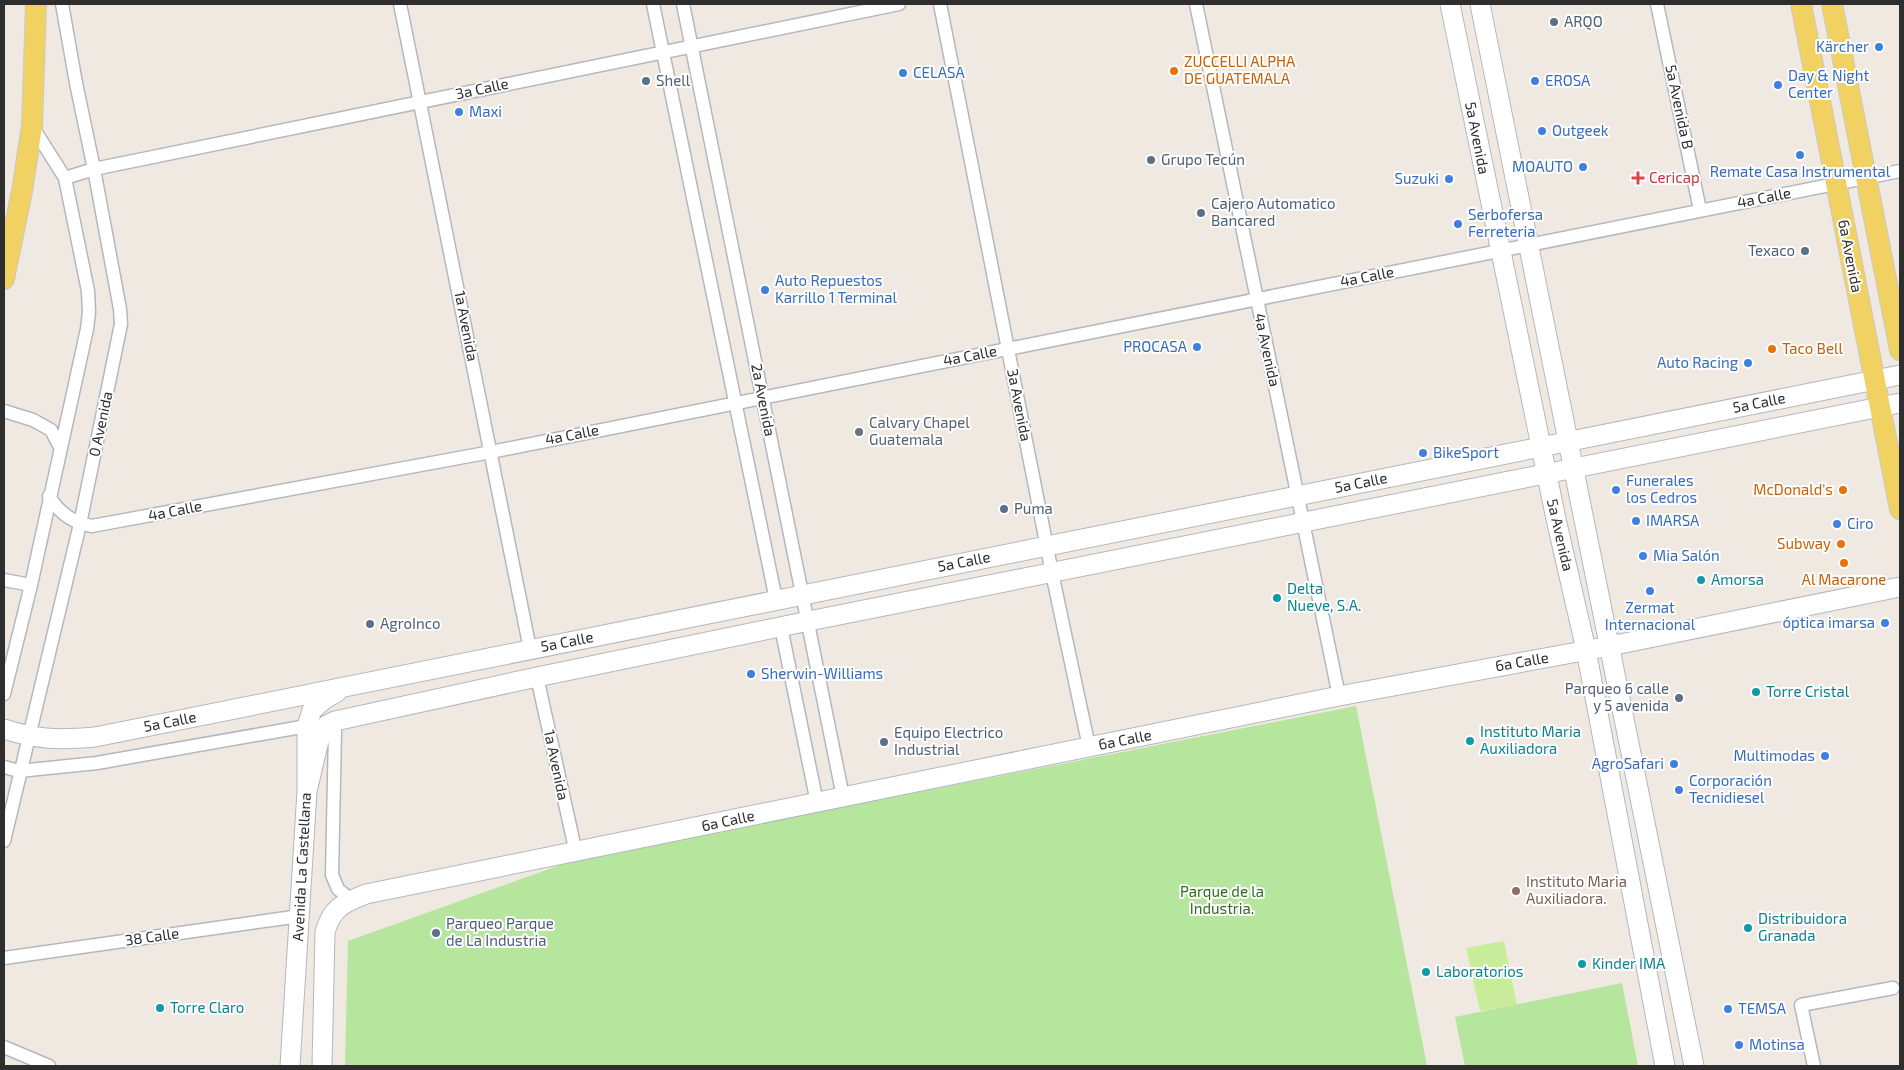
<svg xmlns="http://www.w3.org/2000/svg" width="1904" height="1070" font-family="'Exo 2',sans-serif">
  <rect width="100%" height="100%" fill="#efe9e1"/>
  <path fill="#b6e59e" d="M1356,706l71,360h-1082l3,-125 226,-81z
    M1622,983l16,83h-173l-10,-49z"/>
  <path fill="#c9ec9a" d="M1504,941l13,64 -37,6 -14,-63z"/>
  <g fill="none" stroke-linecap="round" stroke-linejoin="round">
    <defs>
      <path id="street" d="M400,4l130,645
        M653,4l123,596
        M683,4l160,793
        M940,4l112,569 37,174
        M1196,4l143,692
        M1657,4l43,206
        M65,178l29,-9 805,-165
        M4,411l29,9 18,10 9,17
        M49,496c10,17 24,27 43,30l399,-74 1409,-281
        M4,580l27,5
        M781,627l36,176
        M537,677l39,176
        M4,694l27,-109 56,-256 2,-17 -1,-21 -23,-113 -33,-52
        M335,731l-3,144 6,14 13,11
        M4,767l15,4 78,-8 210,-37 16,6 11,8
        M4,841l76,-317 41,-200 -1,-15 -26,-140 -18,-86 -14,-79
        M4,958l296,-42
        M4,1047l45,19
        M1814,1066l-13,-61 92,-17"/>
      <path id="secondary" d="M1450,4l106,515 30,131 79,416
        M1480,4l214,1062
        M4,729c34,11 56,11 91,8l1805,-362
        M307,791l13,-55 7,-11 8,-4 202,-44 257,-53 1106,-221
        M290,1066l17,-275v-65l5,-16 13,-11 12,-7
        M322,1066l3,-134c7,-25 19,-29 41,-38l973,-198 271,-50 290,-59"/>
      <path id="primary" d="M1801,4l99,505
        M1832,4l68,346
        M4,279l18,-88 10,-65 4,-122"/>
    </defs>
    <use href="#street" stroke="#b4b7c1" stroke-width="15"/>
    <use href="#secondary" stroke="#b4b7c1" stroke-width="21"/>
    <use href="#primary" stroke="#c9c9c9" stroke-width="22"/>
    <use href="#street" stroke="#fff" stroke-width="12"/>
    <use href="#secondary" stroke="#fff" stroke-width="19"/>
    <use href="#primary" stroke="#f2d163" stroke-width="20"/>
  </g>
  <g fill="#5c6f8a" stroke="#fff" stroke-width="2">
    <circle cx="1554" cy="22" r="5"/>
    <circle cx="646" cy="81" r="5"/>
    <circle cx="1151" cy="160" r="5"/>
    <circle cx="1201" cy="213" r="5"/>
    <circle cx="1805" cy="251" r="5"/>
    <circle cx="1004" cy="509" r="5"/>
    <circle cx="370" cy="624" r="5"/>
    <circle cx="1679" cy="698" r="5"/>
    <circle cx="884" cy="742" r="5"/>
    <circle cx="436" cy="933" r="5"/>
  </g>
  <g fill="#3f7fe0" stroke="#fff" stroke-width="2">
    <circle cx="1879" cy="47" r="5"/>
    <circle cx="903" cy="73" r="5"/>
    <circle cx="1535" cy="81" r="5"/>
    <circle cx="1778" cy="85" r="5"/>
    <circle cx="459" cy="112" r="5"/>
    <circle cx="1542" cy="131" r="5"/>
    <circle cx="1800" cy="155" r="5"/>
    <circle cx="1583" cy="167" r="5"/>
    <circle cx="1449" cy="179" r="5"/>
    <circle cx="1458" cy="224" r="5"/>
    <circle cx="765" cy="290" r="5"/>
    <circle cx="1197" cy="347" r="5"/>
    <circle cx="1748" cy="363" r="5"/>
    <circle cx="1423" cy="453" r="5"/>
    <circle cx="1616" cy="490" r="5"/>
    <circle cx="1636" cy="521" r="5"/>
    <circle cx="1837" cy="524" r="5"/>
    <circle cx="1643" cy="556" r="5"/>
    <circle cx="1650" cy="591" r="5"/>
    <circle cx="1885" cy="623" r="5"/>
    <circle cx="751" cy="674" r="5"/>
    <circle cx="1825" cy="756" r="5"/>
    <circle cx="1674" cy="764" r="5"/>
    <circle cx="1679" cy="790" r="5"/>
    <circle cx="1728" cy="1009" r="5"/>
    <circle cx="1739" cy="1045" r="5"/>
  </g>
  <g fill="#e8710a" stroke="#fff" stroke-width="2">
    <circle cx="1174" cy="71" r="5"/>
    <circle cx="1772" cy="349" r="5"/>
    <circle cx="1843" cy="490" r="5"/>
    <circle cx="1841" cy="544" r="5"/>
    <circle cx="1844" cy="563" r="5"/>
  </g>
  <path fill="#e0444e" stroke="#fff" stroke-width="2" d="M1635.5 170.5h5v5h5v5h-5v5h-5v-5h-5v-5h5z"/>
  <circle fill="#6b7280" stroke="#fff" stroke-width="2" cx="859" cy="432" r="5"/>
  <g fill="#0f9aa8" stroke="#fff" stroke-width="2">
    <circle cx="1701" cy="580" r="5"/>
    <circle cx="1277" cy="598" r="5"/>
    <circle cx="1756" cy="692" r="5"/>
    <circle cx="1470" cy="741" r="5"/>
    <circle cx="1748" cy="928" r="5"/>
    <circle cx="1582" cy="964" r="5"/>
    <circle cx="1426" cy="972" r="5"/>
    <circle cx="160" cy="1008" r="5"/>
  </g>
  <circle fill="#8d6e63" stroke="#fff" stroke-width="2" cx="1516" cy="891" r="5"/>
  <g text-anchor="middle" stroke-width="4" stroke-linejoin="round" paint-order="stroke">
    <g font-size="15" fill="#4e5e75" stroke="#fff" text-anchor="start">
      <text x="1564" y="27">ARQO</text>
      <text x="656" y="86">Shell</text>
      <text x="1161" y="165">Grupo Tecún</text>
      <text x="1211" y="209">Cajero Automatico<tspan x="1211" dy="17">Bancared</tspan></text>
      <text x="1795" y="256" text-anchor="end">Texaco</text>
      <text x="1014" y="514">Puma</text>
      <text x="380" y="629">AgroInco</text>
      <text x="1669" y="694" text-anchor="end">Parqueo 6 calle<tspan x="1669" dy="17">y 5 avenida</tspan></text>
      <text x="894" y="738">Equipo Electrico<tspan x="894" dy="17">Industrial</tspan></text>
      <text x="446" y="929">Parqueo Parque<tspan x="446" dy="17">de La Industria</tspan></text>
    </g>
    <g font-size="15" fill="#366cbe" stroke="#fff" text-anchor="start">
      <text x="1869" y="52" text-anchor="end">Kärcher</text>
      <text x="913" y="78">CELASA</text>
      <text x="1788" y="81">Day &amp; Night<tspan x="1788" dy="17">Center</tspan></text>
      <text x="1545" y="86">EROSA</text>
      <text x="469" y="117">Maxi</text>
      <text x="1552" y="136">Outgeek</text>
      <text x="1573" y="172" text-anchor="end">MOAUTO</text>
      <text x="1800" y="177" text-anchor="middle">Remate Casa Instrumental</text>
      <text x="1439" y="184" text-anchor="end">Suzuki</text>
      <text x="1468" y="220">Serbofersa<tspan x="1468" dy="17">Ferreteria</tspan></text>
      <text x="775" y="286">Auto Repuestos<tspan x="775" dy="17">Karrillo 1 Terminal</tspan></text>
      <text x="1187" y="352" text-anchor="end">PROCASA</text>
      <text x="1738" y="368" text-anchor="end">Auto Racing</text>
      <text x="1433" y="458">BikeSport</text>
      <text x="1626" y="486">Funerales<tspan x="1626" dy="17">los Cedros</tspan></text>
      <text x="1646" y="526">IMARSA</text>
      <text x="1847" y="529">Ciro</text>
      <text x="1653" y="561">Mia Salón</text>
      <text x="1650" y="613" text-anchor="middle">Zermat<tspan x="1650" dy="17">Internacional</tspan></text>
      <text x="1875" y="628" text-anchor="end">óptica imarsa</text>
      <text x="761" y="679">Sherwin-Williams</text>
      <text x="1815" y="761" text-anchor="end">Multimodas</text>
      <text x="1664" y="769" text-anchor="end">AgroSafari</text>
      <text x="1689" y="786">Corporación<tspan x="1689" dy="17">Tecnidiesel</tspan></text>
      <text x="1738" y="1014">TEMSA</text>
      <text x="1749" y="1050">Motinsa</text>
    </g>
    <g font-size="15" fill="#c56008" stroke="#fff" text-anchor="start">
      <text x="1184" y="67">ZUCCELLI ALPHA<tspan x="1184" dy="17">DE GUATEMALA</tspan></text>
      <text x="1782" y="354">Taco Bell</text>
      <text x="1833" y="495" text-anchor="end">McDonald's</text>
      <text x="1831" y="549" text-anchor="end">Subway</text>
      <text x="1844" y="585" text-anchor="middle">Al Macarone</text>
    </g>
    <g font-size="15" fill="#2e2e2e" stroke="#fff">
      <text transform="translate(482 89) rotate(-12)" y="5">3a Calle</text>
      <text transform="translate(1679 107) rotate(78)" y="5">5a Avenida B</text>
      <text transform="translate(1477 138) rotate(79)" y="5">5a Avenida</text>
      <text transform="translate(1764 198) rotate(-11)" y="5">4a Calle</text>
      <text transform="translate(1850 256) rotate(79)" y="5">6a Avenida</text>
      <text transform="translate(1367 277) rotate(-11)" y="5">4a Calle</text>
      <text transform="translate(466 326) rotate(79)" y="5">1a Avenida</text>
      <text transform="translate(1267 350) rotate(78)" y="5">4a Avenida</text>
      <text transform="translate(970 356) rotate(-11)" y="5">4a Calle</text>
      <text transform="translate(763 400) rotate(79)" y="5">2a Avenida</text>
      <text transform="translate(1759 403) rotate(-11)" y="5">5a Calle</text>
      <text transform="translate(1019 405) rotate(79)" y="5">3a Avenida</text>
      <text transform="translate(101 424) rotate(-78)" y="5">0 Avenida</text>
      <text transform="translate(572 435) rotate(-11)" y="5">4a Calle</text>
      <text transform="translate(1361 483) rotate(-11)" y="5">5a Calle</text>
      <text transform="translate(175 511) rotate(-11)" y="5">4a Calle</text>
      <text transform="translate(1560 535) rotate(77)" y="5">5a Avenida</text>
      <text transform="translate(964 562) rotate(-11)" y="5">5a Calle</text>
      <text transform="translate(567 642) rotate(-11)" y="5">5a Calle</text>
      <text transform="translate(1522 662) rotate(-10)" y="5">6a Calle</text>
      <text transform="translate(170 722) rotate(-11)" y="5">5a Calle</text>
      <text transform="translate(1125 740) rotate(-11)" y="5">6a Calle</text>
      <text transform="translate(556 765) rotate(78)" y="5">1a Avenida</text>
      <text transform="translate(728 821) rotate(-12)" y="5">6a Calle</text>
      <text transform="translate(302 867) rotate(-87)" y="5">Avenida La Castellana</text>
      <text transform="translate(152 937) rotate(-8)" y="5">38 Calle</text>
    </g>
    <g font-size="15" fill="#be3a42" stroke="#fff" text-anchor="start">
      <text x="1649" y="183">Cericap</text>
    </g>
    <g font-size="15" fill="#5b616d" stroke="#fff" text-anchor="start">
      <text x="869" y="428">Calvary Chapel<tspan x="869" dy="17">Guatemala</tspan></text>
    </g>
    <g font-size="15" fill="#0d838f" stroke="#fff" text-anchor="start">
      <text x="1711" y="585">Amorsa</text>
      <text x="1287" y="594">Delta<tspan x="1287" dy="17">Nueve, S.A.</tspan></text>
      <text x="1766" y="697">Torre Cristal</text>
      <text x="1480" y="737">Instituto Maria<tspan x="1480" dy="17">Auxiliadora</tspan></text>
      <text x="1758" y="924">Distribuidora<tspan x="1758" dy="17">Granada</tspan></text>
      <text x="1592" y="969">Kinder IMA</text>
      <text x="1436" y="977">Laboratorios</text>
      <text x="170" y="1013">Torre Claro</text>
    </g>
    <g font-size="15" fill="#785e54" stroke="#fff" text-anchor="start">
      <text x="1526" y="887">Instituto Maria<tspan x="1526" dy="17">Auxiliadora.</tspan></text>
    </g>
    <g font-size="15" fill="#2c6e1b" stroke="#fff">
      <text x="1222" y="897">Parque de la<tspan x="1222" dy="17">Industria.</tspan></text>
    </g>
  </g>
  <rect width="1904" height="1070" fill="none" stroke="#2e2e2e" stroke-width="10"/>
</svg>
